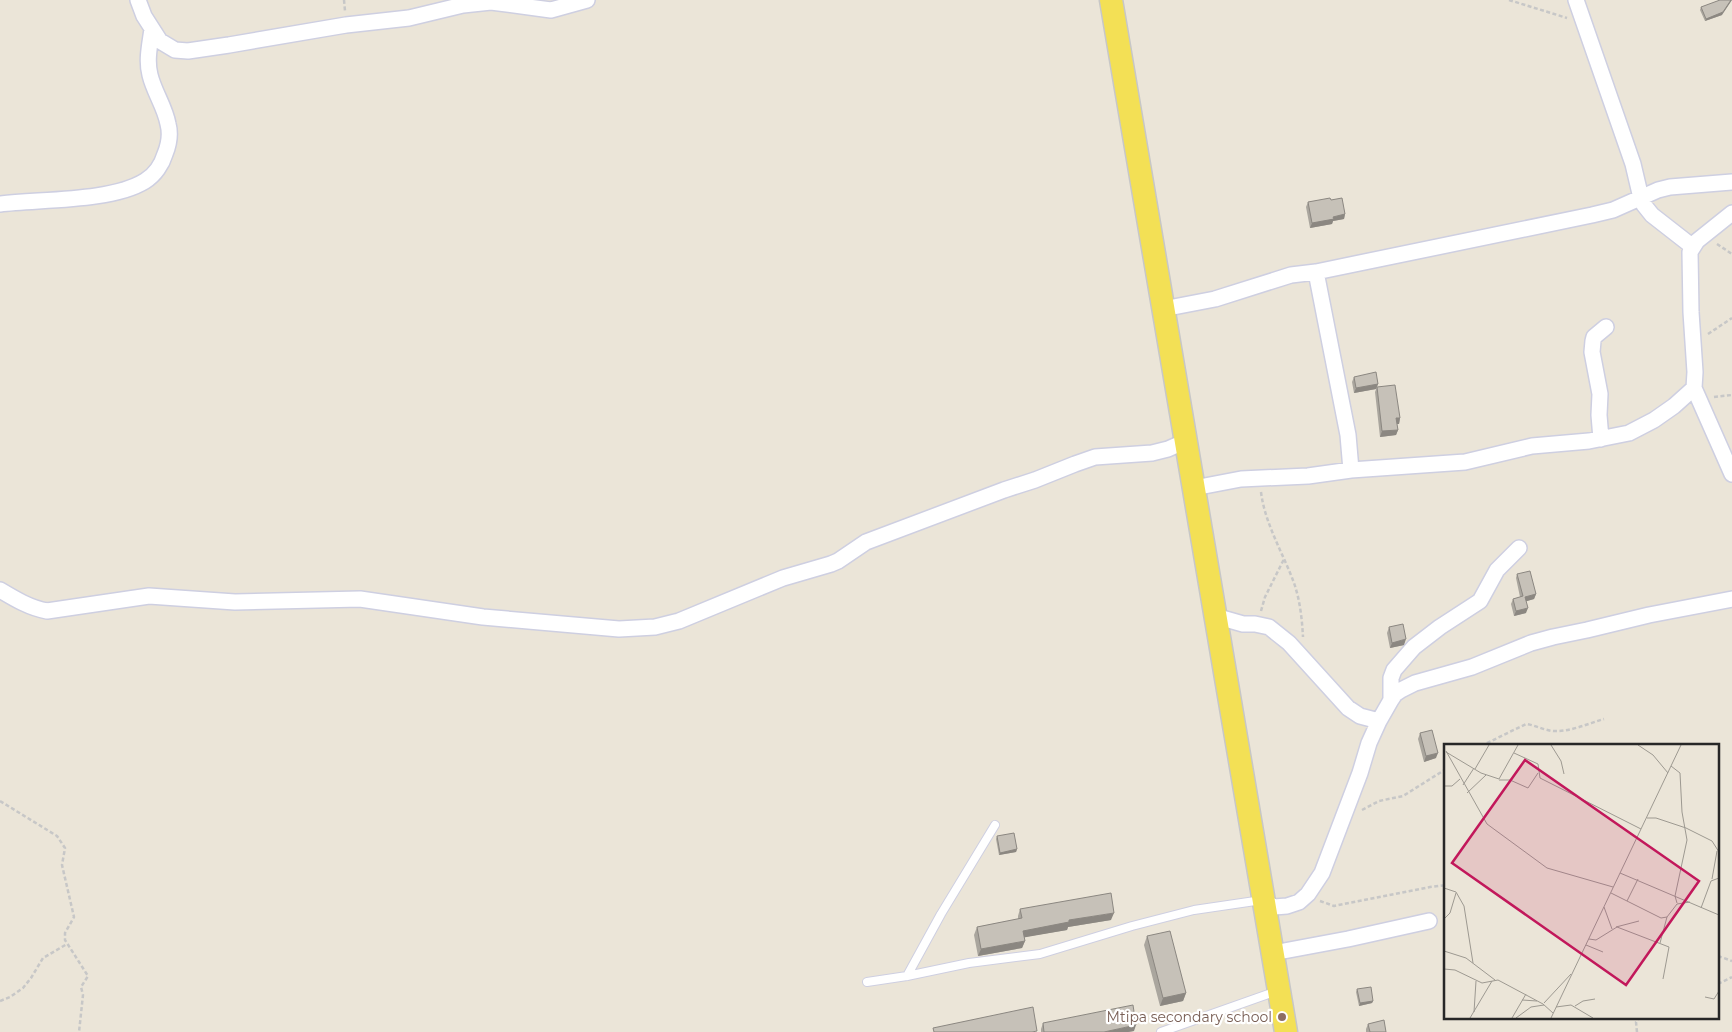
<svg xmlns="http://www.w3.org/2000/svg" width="1732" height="1032" font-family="Montserrat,sans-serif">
  <rect width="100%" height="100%" fill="#ebe5d8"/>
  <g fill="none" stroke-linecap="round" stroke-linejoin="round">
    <defs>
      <path id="service" d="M907,976l34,-62 54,-89
        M867,982l40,-6 62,-13 71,-9 92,-28 62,-16 68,-10
        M1161,1032l116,-41"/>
      <path id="minor" d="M138,0l6,16 16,25 15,9 13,1 41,-6 117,-20 63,-7 54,-13 28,-3 60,8 36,-10
        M1576,0l57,164 8,34 3,7 8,10 41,32
        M0,204c40,-5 111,-2 145,-23 10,-6 17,-17 20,-27 4,-10 6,-19 3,-30 -3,-17 -14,-32 -18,-49 -4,-15 0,-31 2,-46
        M1316,272l32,163 3,35
        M1163,309l52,-10 76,-24 25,-3 276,-57 21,-5 45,-20 12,-3 62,-5
        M1694,388l38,86
        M1601,439l-2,-24 1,-21 -8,-42 1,-11 1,-4 12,-10
        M1194,488l47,-9 67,-3 43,-6 114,-8 67,-16 57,-5 40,-8 25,-13 20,-14 20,-18 1,-16 -4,-60 -1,-60 7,-11 35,-28
        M0,590c15,9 30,18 47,21l102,-15 86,6 125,-3 123,18 136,12 36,-2 24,-6 104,-43 48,-14 7,-3 28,-19 138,-52 31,-10 40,-16 20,-7 57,-4 16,-4 18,-8
        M1215,616l28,8h12l14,3 20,16 59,65 12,8 19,5
        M1391,700v-22l3,-8 20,-23 26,-20 40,-26 17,-31 22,-22
        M1264,901l10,6 13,-1 12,-4 9,-8 14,-21 38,-100 9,-30 10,-22 12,-21 4,-6 6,-4 14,-7 57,-16 59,-24 22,-6 34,-7 62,-15 83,-16
        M1273,953l75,-14 81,-18"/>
      <path id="primary" d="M1111,0l175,1032"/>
    </defs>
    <use href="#service" stroke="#cecfe1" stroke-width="10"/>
    <use href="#minor" stroke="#cecfe1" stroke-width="18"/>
    <use href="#primary" stroke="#c7c7c7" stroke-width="25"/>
    <path stroke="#c7c7c7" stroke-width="2.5" stroke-dasharray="4 2.5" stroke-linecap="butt" d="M344,0l1,11
      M1509,0l58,18
      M1717,244l15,10
      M1708,334l24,-16
      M1714,397l18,-2
      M1261,492c4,32 22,61 33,91 6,17 8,36 9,54
      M1261,611l4,-14 19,-38
      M1481,746l45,-22c9,1 17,6 27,7 17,1 34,-7 51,-12
      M0,801l57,35 8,12 -3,17 12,52 -9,16v7l23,36 -7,11 2,8 -4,37
      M1362,810l17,-9 24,-5 43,-27
      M1320,901l14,5 96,-19 16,-2
      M1718,956l14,5
      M1718,984l14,-7
      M0,1001l10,-4 13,-9 8,-10 12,-20 24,-14
      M1637,1032l-1,-10 3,-4"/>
    <use href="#service" stroke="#fff" stroke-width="8"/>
    <use href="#minor" stroke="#fff" stroke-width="15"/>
    <use href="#primary" stroke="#f3e055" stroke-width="22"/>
  </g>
  <path fill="#aaa69e" d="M1701,7l21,8 -17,6 -5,-11z
    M1331,200l14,14 -1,5 -11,2 -1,3 -22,4 -4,-21 2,-5z
    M1354,377l24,7 -2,5 -22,4 -2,-11z
    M1377,387l23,31 -1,6h-2l1,6 -2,5 -16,2 -5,-45z
    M1517,574l19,20 -2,5 -8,2v12l-12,3 -3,-12 2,-5 7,-2 -4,-19z
    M1389,627l15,18 -14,3 -3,-15z
    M1420,733l16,25 -12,4 -6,-23z
    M997,836l20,13 -1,3 -17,3 -3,-16z
    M1020,909l91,11 -43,7 -1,3 -43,7 1,4 -3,7 -44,8 -4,-21 3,-8 41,-8v-3z
    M1147,936l39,57 -3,8 -23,5 -16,-61z
    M1357,989l16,12 -1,2 -13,3 -3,-14z
    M1043,1023l91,8 -6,1h-87v-3z
    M1368,1024l18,8h-20v-3z"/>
  <path fill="#8b8781" d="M1731,0h1l-10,15 -17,6 1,-2z
    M1345,214l-1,5 -11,2 -1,3 -22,4 2,-5z
    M1378,384l-2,5 -22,4 2,-5z
    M1396,418h4l-1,6h-4z
    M1398,430l-2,5 -16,2 2,-6z
    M1536,594l-2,5 -10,3 1,-5z
    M1528,608l-2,5 -12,3 2,-5z
    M1406,639l-2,6 -14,3 2,-5z
    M1438,753l-2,5 -12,4 2,-6z
    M1017,849l-1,3 -17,3 1,-2z
    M1114,913l-3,7 -43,7 -1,3 -46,8 2,-7 46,-11z
    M1025,941l-3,7 -44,8 3,-7z
    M1186,993l-3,8 -23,5 3,-8z
    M1373,1001l-1,2 -13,3 1,-3z
    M1136,1025l-2,6 -6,1h-24z"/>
  <path fill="#c6c1b8" stroke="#8b8781" d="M1720,0h11l-8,12 -17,7 -5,-12z
    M1330,198l1,2 11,-2 3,16 -12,3 1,2 -22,4 -4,-21z
    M1376,372l2,12 -22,4 -2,-11z
    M1395,385l5,33h-4l2,12 -16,1 -5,-44z
    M1530,571l6,23 -11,3 3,11 -12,3 -3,-12 10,-3 -6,-22z
    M1403,624l3,15 -14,4 -3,-16z
    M1432,730l6,23 -12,3 -6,-23z
    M1014,833l3,16 -17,4 -3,-17z
    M1111,893l3,20 -45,7v2l-46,9 2,10 -44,8 -4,-22 45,-9 -2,-9z
    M1170,931l16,62 -23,5 -16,-62z
    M1371,987l2,14 -13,2 -3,-14z
    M1133,1005l3,20 -32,7h-60l-1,-9z
    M1033,1007l4,24 -5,1h-98l-1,-4z
    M1384,1020l2,12h-16l-2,-8z"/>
  <circle fill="#8d6e63" stroke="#fff" stroke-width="2" cx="1282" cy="1017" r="5"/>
  <g text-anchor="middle" stroke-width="4.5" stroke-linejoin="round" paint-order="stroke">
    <g font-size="14" fill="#785e54" stroke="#fff" text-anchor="end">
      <text x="1272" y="1022">Mtipa secondary school</text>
    </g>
  </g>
  <g transform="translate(1444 744)">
    <rect width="275" height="275" fill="#ebe5d8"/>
    <path fill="none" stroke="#9d9991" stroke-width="1" d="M107,1l10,16 3,13M194,1l15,10 15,18M2,7l41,73 60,44 66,19M2,8l35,21 18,6 19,-34M70,9l24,11 2,14 101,51M227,22l9,7 2,39 5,28 -12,56 2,7M31,25l14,-24M55,36h11l18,8 10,-15M19,41l11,-17M0,42h8l8,-7M23,49l19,-18M203,74h9l30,10 26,13 7,11M176,129l99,42M268,135l5,-28M0,144l12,4 8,14 9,57M167,149l50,25 6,-1 10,-13 13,-2M183,157l11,-22M160,163l8,22M257,164l10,-27 8,-3M0,175l6,-6 6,-20M172,183l23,-6M145,195l7,1 21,-13 52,20 -6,32M216,199l7,-26M142,201l17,7M0,207l22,7 29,22M0,225l11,1 27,13 16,-3 45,24 10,9M261,253l9,2 5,-8M78,256l15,1M100,259l27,-29M131,262l8,-5 12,-2M112,263l15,-2 22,13M30,268l2,-31M26,274l22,-37M68,274l14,-24M72,274l15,-11 13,-2M107,274l130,-273"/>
    <path fill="#c2185b" fill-opacity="0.15" stroke="#c2185b" stroke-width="2.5" d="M81,16l174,121 -73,104 -174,-122z"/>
    <rect width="275" height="275" fill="none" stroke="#272727" stroke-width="2.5"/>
  </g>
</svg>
